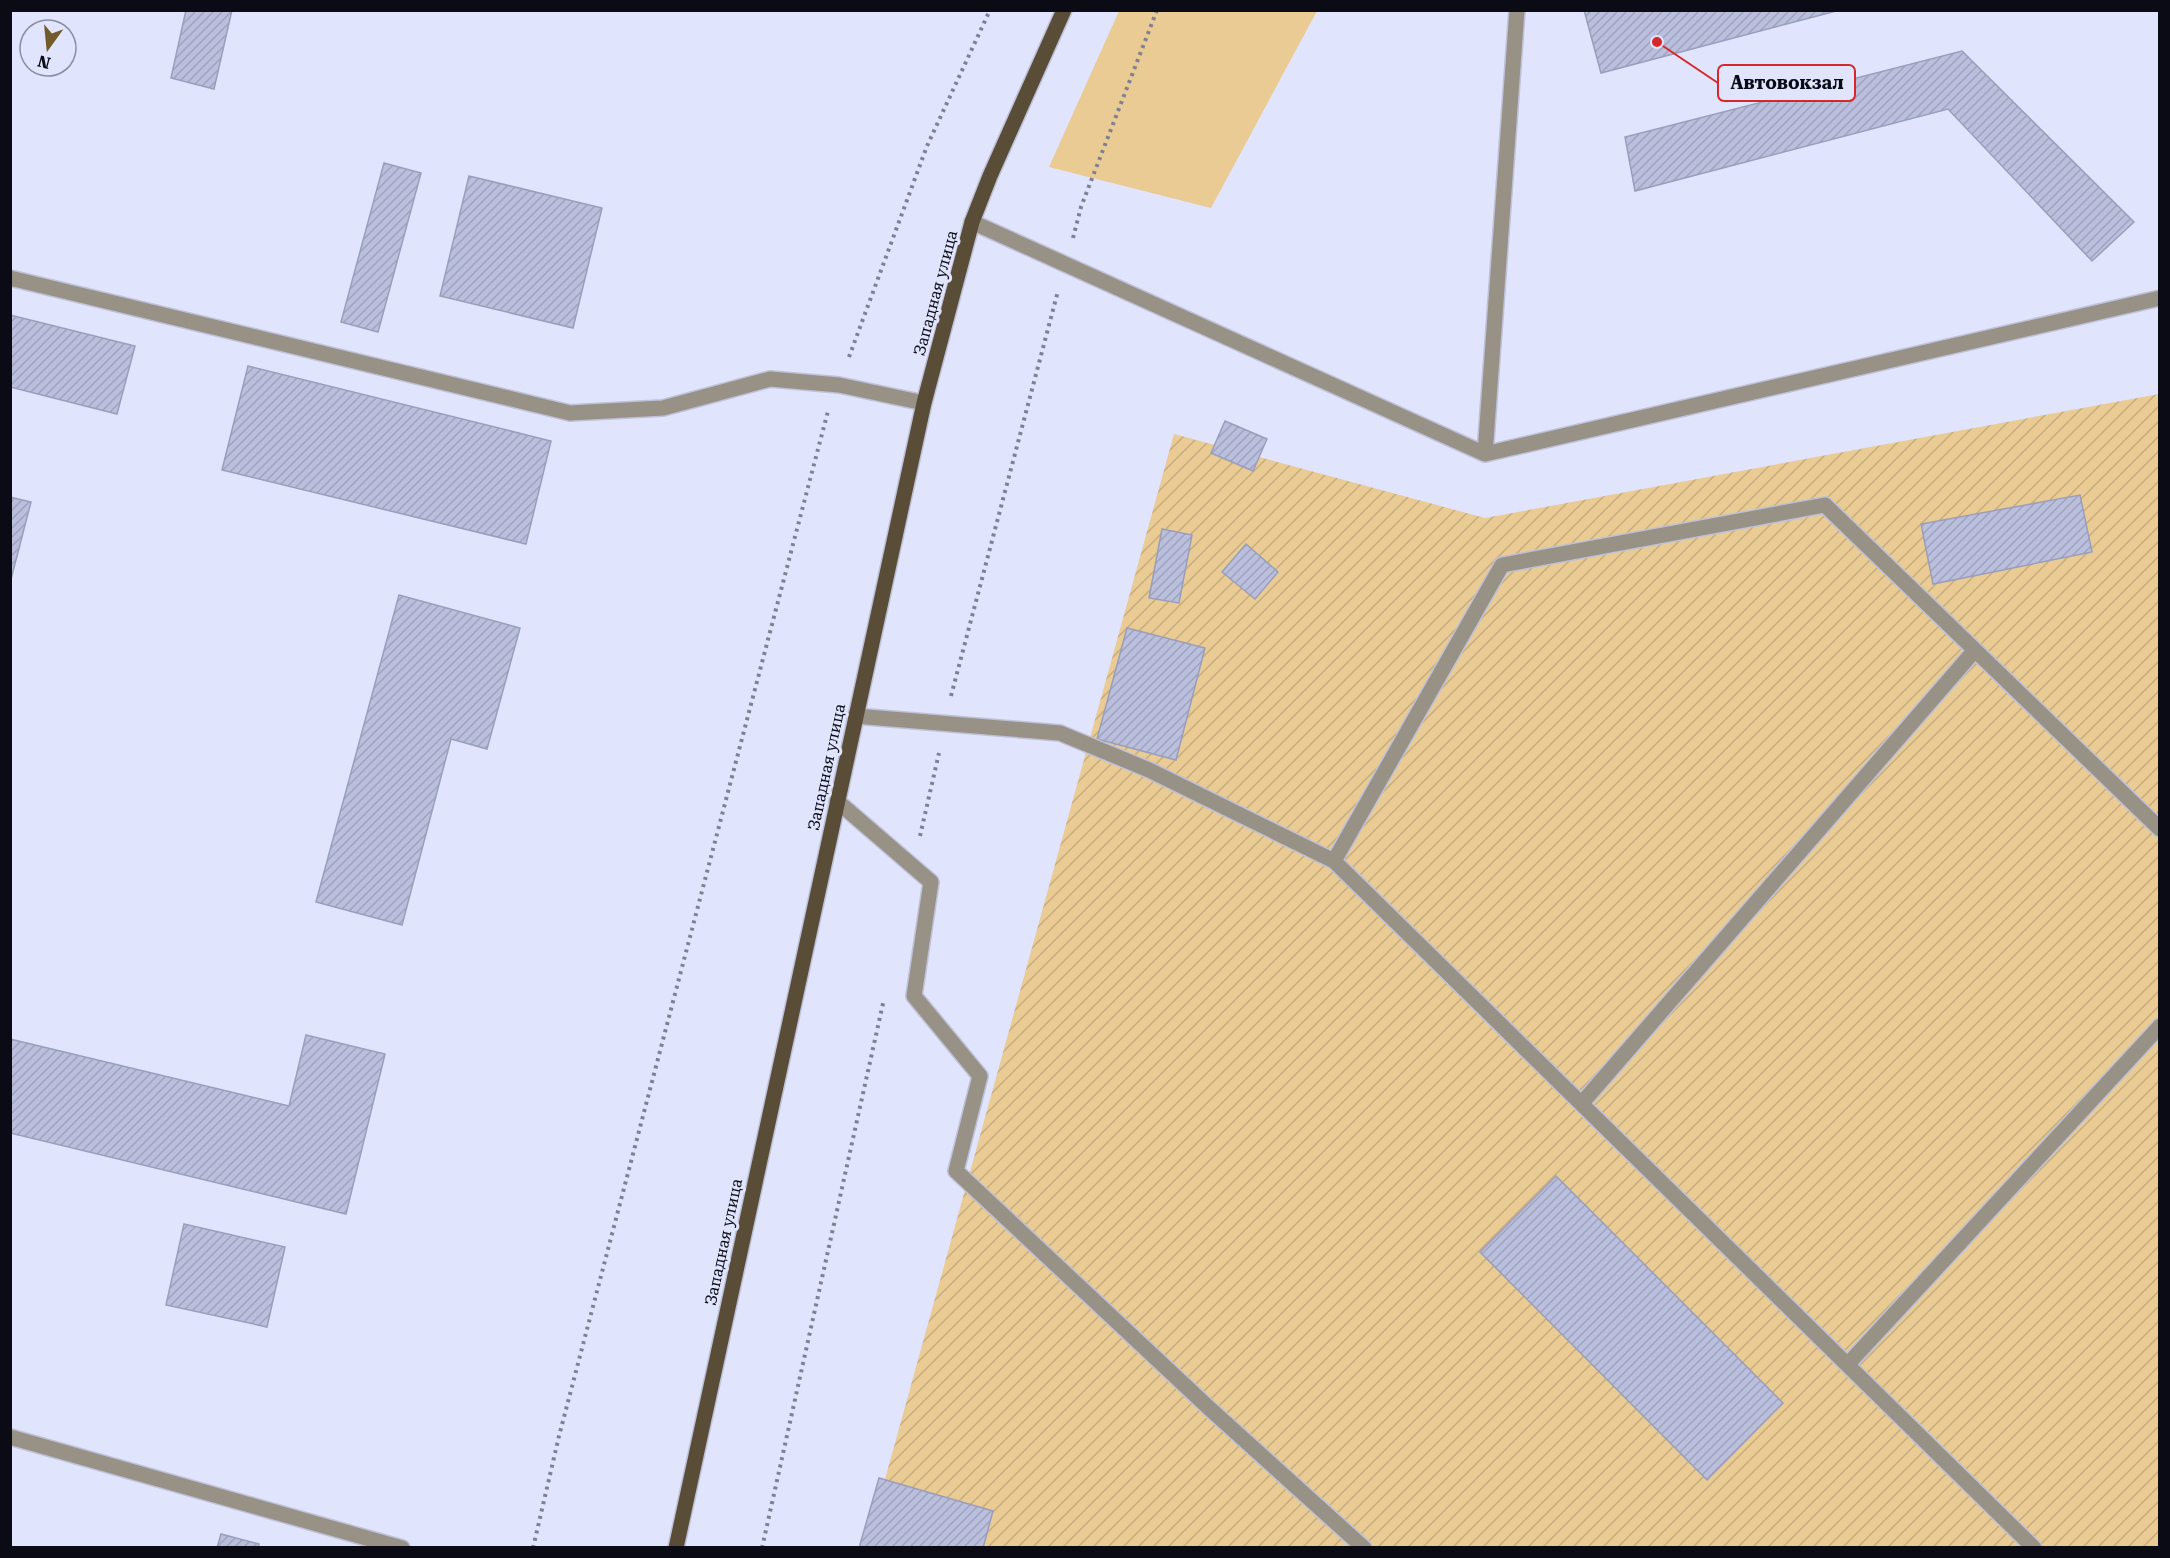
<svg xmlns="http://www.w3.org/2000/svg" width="2170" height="1558" font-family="'Roboto Serif',serif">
  <defs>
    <pattern id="garden-furrows" width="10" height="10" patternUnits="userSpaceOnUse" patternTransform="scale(1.5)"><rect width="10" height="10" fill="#e9cb93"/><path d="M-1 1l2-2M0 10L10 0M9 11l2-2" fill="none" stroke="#c6ad7e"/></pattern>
    <pattern id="building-hatch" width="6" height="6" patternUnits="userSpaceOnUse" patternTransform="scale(1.5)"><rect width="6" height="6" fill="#babfdd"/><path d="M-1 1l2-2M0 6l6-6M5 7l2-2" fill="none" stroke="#9fa3bd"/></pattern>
  </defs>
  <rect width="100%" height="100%" fill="#e0e4fd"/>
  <path fill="#e9cb93" d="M1119,11h198l-106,197 -162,-41z"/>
  <path fill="url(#garden-furrows)" d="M2159,394v1153l-1293,1 308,-1114 311,84z"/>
  <path fill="url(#building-hatch)" stroke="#999ebb" stroke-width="1.5" d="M186,10h46l-18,79 -43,-11z
    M1584,10h256l-239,63z
    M1962,51l172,171 -42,39 -144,-152 -313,82 -10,-54z
    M384,163l37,10 -43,159 -37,-10z
    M469,176l133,32 -29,120 -133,-32z
    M10,315l125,31 -18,68 -107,-27z
    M248,366l303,75 -25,103 -304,-74z
    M1225,421l42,18 -14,32 -42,-18z
    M2080,495l12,57 -159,32 -12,-60z
    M10,497l21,5 -21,81z
    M1162,529l30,6 -13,68 -30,-5z
    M1246,544l32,28 -23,27 -33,-27z
    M399,595l121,33 -33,121 -36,-10 -49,186 -86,-23z
    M1127,628l78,20 -29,112 -79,-21z
    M306,1035l79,19 -39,160 -336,-81v-94l279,67z
    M1556,1176l227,227 -76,77 -227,-228z
    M184,1224l101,23 -18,80 -101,-22z
    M879,1478l114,33 -10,37h-124z
    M221,1534l38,10 -1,4h-41z"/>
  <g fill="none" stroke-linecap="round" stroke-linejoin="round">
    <defs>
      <path id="minor" d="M972,222l513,232 675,-156
        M10,278l560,135 93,-5 107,-29 69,6 85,18
        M1485,454l32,-444
        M855,716l205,17 89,37 185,91 700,687
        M837,801l94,81 -17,114 66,80 -24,95 253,237 155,140
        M1334,861l168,-296 323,-60 335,324
        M1582,1103l393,-453
        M1848,1364l312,-338
        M10,1437l392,111"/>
      <path id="major" d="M676,1548l248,-1145 48,-181 18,-46 74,-166"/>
    </defs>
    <use href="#minor" stroke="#bec1d8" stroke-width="18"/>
    <use href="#major" stroke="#bec1d8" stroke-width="18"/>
    <path stroke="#7e8193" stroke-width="4" stroke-dasharray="3 4.5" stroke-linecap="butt" d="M1073,238l8,-31 76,-197
      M849,357l78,-211 63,-136
      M951,696l107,-405
      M920,836l19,-83
      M533,1548l26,-112 269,-1025
      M762,1548l122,-549"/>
    <use href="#minor" stroke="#989185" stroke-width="15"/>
    <use href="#major" stroke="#594d38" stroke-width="15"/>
  </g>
  <g text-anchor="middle" stroke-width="6" stroke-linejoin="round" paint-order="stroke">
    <g font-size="16" fill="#0a0b15" stroke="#e0e4fd">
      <text transform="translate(935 293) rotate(-75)" y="6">Западная улица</text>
      <text transform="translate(826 767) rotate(-78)" y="6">Западная улица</text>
      <text transform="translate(723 1242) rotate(-78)" y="6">Западная улица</text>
    </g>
  </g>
  <path fill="none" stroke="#d62828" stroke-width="2" d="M1657 42L1718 83"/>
  <circle fill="#d62828" stroke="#e0e4fd" stroke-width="2" cx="1657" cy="42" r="6"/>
  <rect fill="#e0e4fd" stroke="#d62828" stroke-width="2" x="1718" y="65" width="137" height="36" rx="6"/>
  <g font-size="18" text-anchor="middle" font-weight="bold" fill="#0a0b15">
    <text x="1787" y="89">Автовокзал</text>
  </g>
  <rect width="2170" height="1558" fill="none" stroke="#0a0b15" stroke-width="24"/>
  <g transform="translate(48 48) rotate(195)"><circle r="28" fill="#e0e4fd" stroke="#8a8da0" stroke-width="1.5"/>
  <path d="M0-4.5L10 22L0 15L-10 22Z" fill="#735a2b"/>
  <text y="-9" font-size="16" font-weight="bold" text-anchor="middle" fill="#0a0b15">N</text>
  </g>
</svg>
